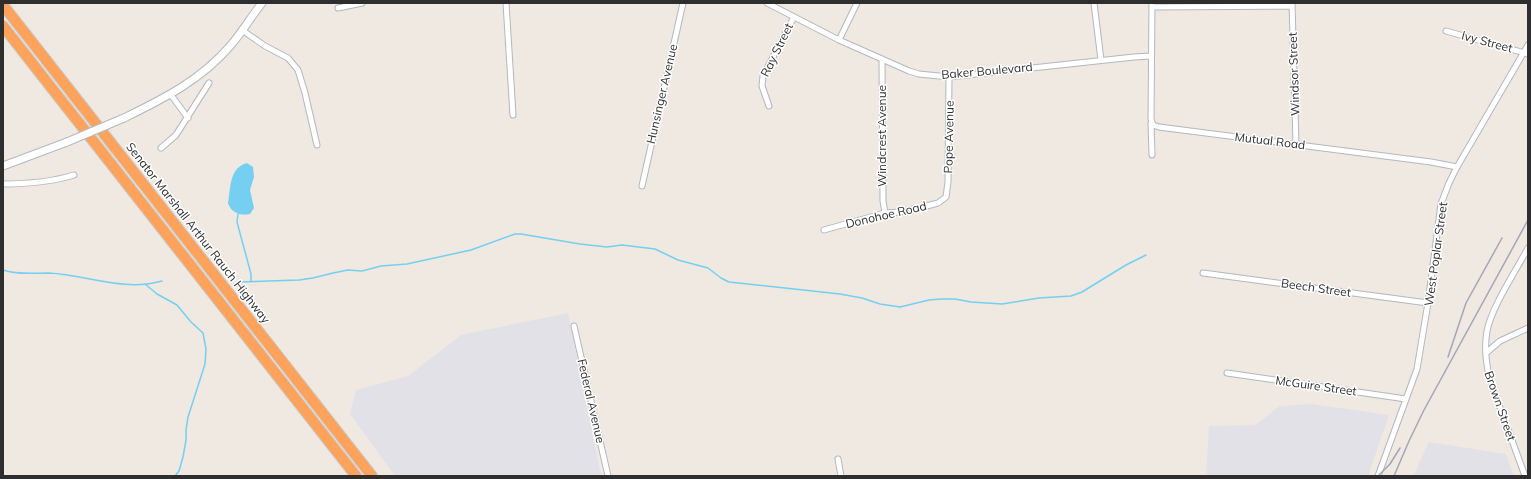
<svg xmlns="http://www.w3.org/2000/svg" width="1531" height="479" font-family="Mulish,sans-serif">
  <rect width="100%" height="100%" fill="#efe9e1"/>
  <path fill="#e3e1e8" d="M568,313l33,163h-206l-45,-62 6,-24 52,-14 53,-41z
    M1312,404l77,11 -21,61h-162l3,-50 46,-1 25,-19z
    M1429,442l77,12 8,22h-101z"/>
  <path fill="#75cff0" d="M247,163l6,4 1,10 -4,13 4,18 -4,6c-9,2 -19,-1 -22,-11 3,-16 1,-35 19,-40z"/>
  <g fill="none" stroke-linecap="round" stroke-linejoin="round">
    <path stroke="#75cff0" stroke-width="1.5" d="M238,214l-1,8 14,52v8
      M3,270c15,5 31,3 46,3 38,2 75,19 113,8
      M238,282l61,-2 14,-2 20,-5 15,-3 14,1 19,-5 26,-2 64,-14 44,-16h6l59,10 27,3 15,-2 33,4 23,11 30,8 13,10 8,4 111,12 22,4 18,6 20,3 29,-7 12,-1h14l16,3 31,2 37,-6 32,-2 11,-4 44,-27 20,-10
      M145,284l12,10 20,11 14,17 12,11 3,16 -1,15 -17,53 -2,13v10l-3,17 -4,14 -4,5"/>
    <defs>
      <path id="street" d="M506,3l7,112
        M767,3l72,37 70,31 10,3 30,3 185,-20 17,-1
        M1094,3l7,57
        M1152,3l-1,116 2,6 6,2 272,35 26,5
        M1292,3l4,142
        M1152,7l140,-1
        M338,8l24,-5
        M242,30l23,16 23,12 10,12 7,23 12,52
        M1446,31l82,23
        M839,40l18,-37
        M882,59l1,142 2,12
        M171,95l17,23
        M769,106l-7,-20 1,-10 31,-59
        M1151,123l1,32
        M161,148l15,-13 33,-52
        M3,184c24,0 48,-2 71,-9
        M642,186l41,-183
        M824,230l61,-17 14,-1 24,-5 15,-4 8,-6 2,-15 1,-105
        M1203,273l225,30
        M574,326l34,150
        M1486,353l14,-12 28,-13
        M1227,373l179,26
        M838,459l3,17
        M1378,476l39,-107 11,-66 13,-99 8,-21 8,-16 71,-122
        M1525,476l-35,-96c-4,-16 -6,-32 -3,-49 5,-25 29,-60 41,-83"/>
      <path id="secondary" d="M124,118c41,-20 77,-38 107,-73 11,-13 20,-28 31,-42
        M3,166l64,-24"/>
      <path id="highway" d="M3,5l369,471
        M3,26l353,450"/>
    </defs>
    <use href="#street" stroke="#b4b7c1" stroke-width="7"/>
    <use href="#secondary" stroke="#b4b7c1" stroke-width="9"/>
    <use href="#highway" stroke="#c9c9c9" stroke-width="12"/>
    <use href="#street" stroke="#fff" stroke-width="5"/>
    <use href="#secondary" stroke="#fff" stroke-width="7"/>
    <use href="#highway" stroke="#ffa35c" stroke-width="10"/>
    <path stroke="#a3a6b8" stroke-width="1.5" d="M1448,357l18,-54 36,-65
      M1378,476l12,-12 10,-16
      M1394,476l15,-35 15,-31 104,-190"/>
    <defs>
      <path id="secondary-bridge" d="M67,142l57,-24"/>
    </defs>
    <use href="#secondary-bridge" stroke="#b4b7c1" stroke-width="9" stroke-linecap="butt"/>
    <use href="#secondary-bridge" stroke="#fff" stroke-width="7"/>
  </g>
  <g text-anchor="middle" stroke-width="3" stroke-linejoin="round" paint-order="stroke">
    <g font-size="12" fill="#2e2e2e" stroke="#fff">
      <text transform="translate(1487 42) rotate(15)" y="4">Ivy Street</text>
      <text transform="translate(777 50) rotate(-64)" y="4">Ray Street</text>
      <text transform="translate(987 71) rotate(-5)" y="4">Baker Boulevard</text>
      <text transform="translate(1294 74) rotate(-92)" y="4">Windsor Street</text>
      <text transform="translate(662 94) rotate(-77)" y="4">Hunsinger Avenue</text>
      <text transform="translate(882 136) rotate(-90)" y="4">Windcrest Avenue</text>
      <text transform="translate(949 137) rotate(-89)" y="4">Pope Avenue</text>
      <text transform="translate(1270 141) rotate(7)" y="4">Mutual Road</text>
      <text transform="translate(886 215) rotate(-13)" y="4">Donohoe Road</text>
      <text transform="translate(198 233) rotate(52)" y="4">Senator Marshall Arthur Rauch Highway</text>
      <text transform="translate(1436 254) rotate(-82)" y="4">West Poplar Street</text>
      <text transform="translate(1316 288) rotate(8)" y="4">Beech Street</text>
      <text transform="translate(1316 386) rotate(8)" y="4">McGuire Street</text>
      <text transform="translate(591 401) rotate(77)" y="4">Federal Avenue</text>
      <text transform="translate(1500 406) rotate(71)" y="4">Brown Street</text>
    </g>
  </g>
  <rect width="1531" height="479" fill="none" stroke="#2e2e2e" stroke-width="8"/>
</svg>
